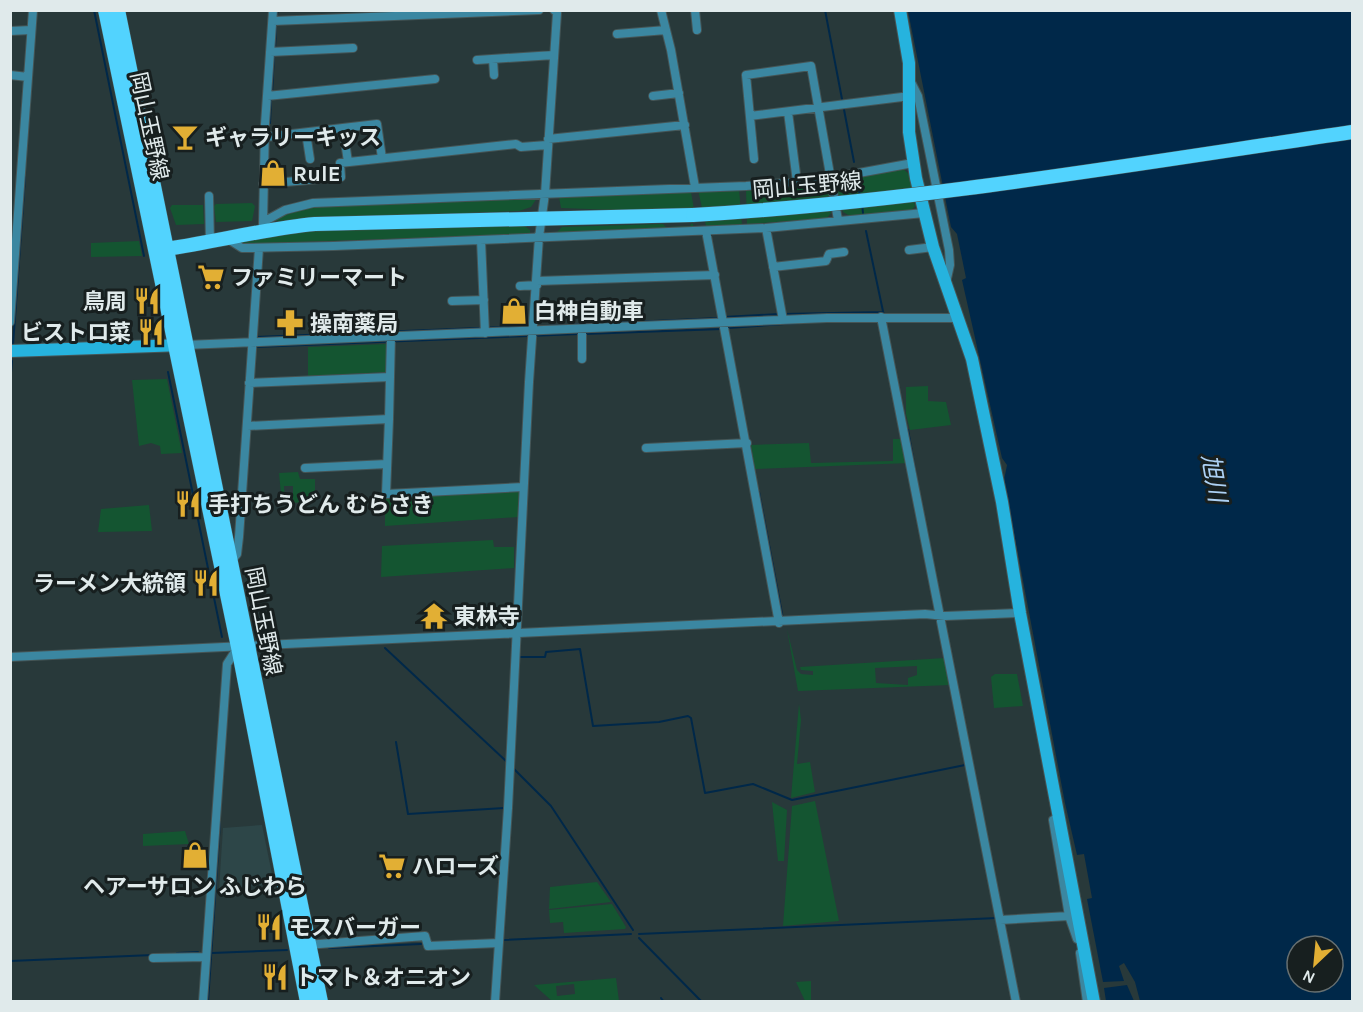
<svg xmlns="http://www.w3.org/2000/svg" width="1363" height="1012" font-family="Karla,'Noto Sans JP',sans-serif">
  <rect width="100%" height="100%" fill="#28393a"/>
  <path fill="#2d4648" d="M262,825l12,59 -55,6 4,-62z"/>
  <path fill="#145531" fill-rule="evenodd" d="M903,169l6,5 6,32 -4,5 -59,6 -9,-5 -6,-23 4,-9z
    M821,182l9,7 1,24 -4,5 -80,6 -1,-35z
    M739,189l3,36 -36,1 -8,-36z
    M691,192l3,17 -52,2 -81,-3 -2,-11z
    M537,198l-6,9 -12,4 -244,10 2,-3 38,-13z
    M252,203l3,3 -3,15 -36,1 -2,-16 2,-2z
    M172,205h31l1,19 -28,1 -6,-17z
    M692,223l3,5 -140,6 7,-7 101,-3 3,3 24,-1z
    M523,225l7,5v4l-291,10 -1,-2 58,-11z
    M139,241l3,15 -51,1v-14z
    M388,344l-1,28 -79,4v-29z
    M167,379l15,74 -21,1 -1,-8 -9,-3 -12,3 -7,-66z
    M928,386v15l18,1 5,23 -41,5 -4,-16v-27z
    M893,439h11l5,24 -154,6 -4,-24 58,-2 2,20 82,-2z
    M298,472l2,7h15v22l-33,3 -3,-31zM284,486h9v14l-8,1z
    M520,491l-2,26 -133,9v-28z
    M149,505l3,26 -54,1 3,-23z
    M493,540l1,7h20v21l-133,9 1,-31z
    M787,629l10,41 4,4 12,1v-4l-12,-1 -1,-3 145,-9 5,27 -152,6zM917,666v9l-9,3v7l-32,-2 -1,-15z
    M995,674h22l6,32 -29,2 -3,-31z
    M799,704l2,16 -4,44 13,-2 5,30 -24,6z
    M815,801l24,120 -56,5 9,-120z
    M772,802l15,8 -3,51h-6z
    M185,831l4,13 -46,2v-12z
    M597,882l14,20 -62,7 1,-22z
    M612,904l14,23 -1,2 -61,4 -1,-11 -13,1 -1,-13z
    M616,978l3,23h-67l-18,-16zM574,984l1,10 -18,2 -1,-10z
    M811,981v20h-6l-9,-19z"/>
  <path fill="#002849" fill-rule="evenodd" d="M908,11h444v990h-212l-5,-19 -11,-19 -5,3 5,15 -21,1 -16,-83 5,-1 -8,-44 -7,1 -12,-52 -61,-323 3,-15 -5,-7 -40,-178 4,-2 -9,-44 -6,-7zM1297,946h36v36h-36z
    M1127,985l7,16h-28l-2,-13z"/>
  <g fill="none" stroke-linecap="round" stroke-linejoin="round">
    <path stroke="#002849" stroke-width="2" d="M94,10l50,246
      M825,10l29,152
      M277,14l1,-4
      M275,48l1,-22
      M272,93l2,-39
      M270,123l1,-24
      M857,179l3,17
      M862,204l1,9
      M866,231l18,85
      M784,314l99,-2
      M724,317l55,-3
      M545,326l174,-8
      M728,328l71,-5
      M584,334l138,-5
      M256,337l273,-11
      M13,345l12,-168
      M255,347l324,-13
      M168,372l54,265
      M10,384l2,-23
      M908,430l8,45
      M759,492l24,127
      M385,648l121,113
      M518,657h27l1,-5 34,-3 13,77 66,-4 29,-6 3,2 14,75 48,-9 39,16 173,-35
      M396,742l12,72 96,-6
      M514,769l37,37 82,124
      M639,934l358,-16
      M639,938l63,64
      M502,940l129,-6
      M329,948l92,-4
      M177,953l21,-1
      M212,953l75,-3
      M10,961l143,-6
      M661,998l3,4
      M208,1002l12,-180"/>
    <defs>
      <path id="street" d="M661,10l10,40 24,137
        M695,10l2,20
        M273,21l266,-11
        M10,31l21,-1
        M617,34l49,-4
        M270,52l83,-4
        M493,59l1,16
        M477,60l77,-5
        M10,75l18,2
        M911,82l7,14 31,154 1,15 -4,18
        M267,96l168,-17
        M653,96l26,-3
        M788,112l9,70
        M750,116l160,-20
        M343,128l5,34
        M306,133l4,26
        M266,137l111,-13 5,34
        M548,139l137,-14
        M754,159l-8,-84 65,-9 27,154
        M263,184l78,-7 -1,-14 176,-19 5,3 26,-2
        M209,196l1,47
        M265,221l20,-11 28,-7 433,-17 75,-6 92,-17
        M263,225l2,-101 8,-114
        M766,228l17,92
        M706,231l73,392
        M228,239l14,9 92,-2 432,-18 158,-15
        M481,240l4,93
        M909,250l24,-3
        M773,267l53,-6 3,-7 15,-2
        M537,281l178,-6
        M520,286l17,-1
        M452,301l32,-1
        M881,317l135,685
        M10,322l23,-312
        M582,329v30
        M186,345l641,-27h131
        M249,383l141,-6
        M389,419l-3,75 137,-7
        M247,426l142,-7 2,-83
        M646,448l101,-5
        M305,468l82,-4
        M230,562l7,-8 2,-17 20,-289
        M10,657l915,-43 20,2 75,-3
        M1059,818l-6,2 16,96 8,23
        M1000,920l69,-4
        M306,945l119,-9 3,10 71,-3
        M1080,953l7,49
        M153,958l53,-1
        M203,1002l24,-338 11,-17
        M495,1002l13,-194 21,-426 10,-145 6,-43 12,-181 -3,-3"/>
      <path id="secondary" d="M900,10l9,53v69l7,46 17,69 39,112 30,143 18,111 74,389
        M10,351l173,-6"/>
      <path id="primary" d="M105,10l133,637 69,355
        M118,10l203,992
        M158,250c53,-7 104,-21 157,-26l378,-9"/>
    </defs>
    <use href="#street" stroke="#455556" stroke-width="10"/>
    <use href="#secondary" stroke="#455556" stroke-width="14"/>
    <use href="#primary" stroke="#455556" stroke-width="15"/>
    <use href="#street" stroke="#3b87a1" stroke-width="8"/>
    <use href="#secondary" stroke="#26b3de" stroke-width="12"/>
    <use href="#primary" stroke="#52d3fe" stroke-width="14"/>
    <defs>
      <path id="primary-bridge" d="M693,215c221,-13 441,-51 659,-83"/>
    </defs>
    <use href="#primary-bridge" stroke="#455556" stroke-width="15" stroke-linecap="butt"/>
    <use href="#primary-bridge" stroke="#52d3fe" stroke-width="14"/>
  </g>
  <defs>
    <symbol id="bar-bare" viewBox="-9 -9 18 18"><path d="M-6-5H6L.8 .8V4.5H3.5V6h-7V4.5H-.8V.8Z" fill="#e2af34" stroke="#171f1f" stroke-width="2.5" paint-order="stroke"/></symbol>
    <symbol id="shop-bare" viewBox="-9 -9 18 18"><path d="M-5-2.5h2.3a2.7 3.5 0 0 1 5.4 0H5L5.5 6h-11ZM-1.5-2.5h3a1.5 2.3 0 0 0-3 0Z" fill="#e2af34" stroke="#171f1f" stroke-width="2.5" paint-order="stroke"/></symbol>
    <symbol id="supermarket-bare" viewBox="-9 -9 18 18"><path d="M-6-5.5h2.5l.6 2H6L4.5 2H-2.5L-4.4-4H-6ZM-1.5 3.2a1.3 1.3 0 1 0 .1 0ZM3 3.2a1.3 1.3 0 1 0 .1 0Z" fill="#e2af34" stroke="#171f1f" stroke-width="2.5" paint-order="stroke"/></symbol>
    <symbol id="restaurant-bare" viewBox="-9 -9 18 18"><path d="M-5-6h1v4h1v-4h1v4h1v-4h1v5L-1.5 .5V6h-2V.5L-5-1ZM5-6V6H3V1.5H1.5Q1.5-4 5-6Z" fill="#e2af34" stroke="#171f1f" stroke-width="2.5" paint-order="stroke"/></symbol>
    <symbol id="pharmacy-bare" viewBox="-9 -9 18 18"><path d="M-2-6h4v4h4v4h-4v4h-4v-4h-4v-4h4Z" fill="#e2af34" stroke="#171f1f" stroke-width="2.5" paint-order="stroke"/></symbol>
    <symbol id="temple-bare" viewBox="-9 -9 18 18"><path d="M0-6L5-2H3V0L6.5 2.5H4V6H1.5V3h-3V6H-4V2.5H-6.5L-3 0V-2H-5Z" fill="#e2af34" stroke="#171f1f" stroke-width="2.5" paint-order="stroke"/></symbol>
  </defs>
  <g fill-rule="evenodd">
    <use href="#bar-bare" x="166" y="118" width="38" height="38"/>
    <use href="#shop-bare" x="254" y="154" width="38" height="38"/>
    <use href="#supermarket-bare" x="192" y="258" width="38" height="38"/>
    <use href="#restaurant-bare" x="128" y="282" width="38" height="38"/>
    <use href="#shop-bare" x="495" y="292" width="38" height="38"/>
    <use href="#pharmacy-bare" x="271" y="304" width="38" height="38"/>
    <use href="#restaurant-bare" x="132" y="313" width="38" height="38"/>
    <use href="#restaurant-bare" x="169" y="485" width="38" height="38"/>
    <use href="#restaurant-bare" x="187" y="564" width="38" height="38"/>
    <use href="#temple-bare" x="415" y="597" width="38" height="38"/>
    <use href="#shop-bare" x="176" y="836" width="38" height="38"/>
    <use href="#supermarket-bare" x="373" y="847" width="38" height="38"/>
    <use href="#restaurant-bare" x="250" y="908" width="38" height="38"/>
    <use href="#restaurant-bare" x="256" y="958" width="38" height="38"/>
  </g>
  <g text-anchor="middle" stroke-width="6" stroke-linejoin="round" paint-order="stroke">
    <g font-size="22" fill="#e0eaeb" stroke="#171f1f">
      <text transform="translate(150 126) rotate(78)" y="8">岡山玉野線</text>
      <text transform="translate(807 185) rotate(-5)" y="8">岡山玉野線</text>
      <text transform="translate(264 621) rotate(79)" y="8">岡山玉野線</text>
    </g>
    <g font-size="22" font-weight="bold" fill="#e0eaeb" stroke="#171f1f" text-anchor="start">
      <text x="205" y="145">ギャラリーキッス</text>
      <text x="293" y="181">RulE</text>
      <text x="231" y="285">ファミリーマート</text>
      <text x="127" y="309" text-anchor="end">鳥周</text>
      <text x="534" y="319">白神自動車</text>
      <text x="310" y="331">操南薬局</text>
      <text x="131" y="340" text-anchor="end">ビストロ菜</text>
      <text x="208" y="512">手打ちうどん むらさき</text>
      <text x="186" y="591" text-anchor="end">ラーメン大統領</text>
      <text x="454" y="624">東林寺</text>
      <text x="412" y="874">ハローズ</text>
      <text x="195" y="894" text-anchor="middle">ヘアーサロン ふじわら</text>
      <text x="289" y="935">モスバーガー</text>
      <text x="295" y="985">トマト＆オニオン</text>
    </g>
    <g font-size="24" font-style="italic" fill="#add1f4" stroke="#171f1f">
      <text transform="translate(1214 478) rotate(80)" y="8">旭川</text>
    </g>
  </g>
  <rect width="1363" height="1012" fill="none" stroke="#e0eaeb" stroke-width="24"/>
  <g transform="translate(1315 964) rotate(206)"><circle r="28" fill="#171f1f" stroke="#677071" stroke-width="1.5"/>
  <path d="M0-4.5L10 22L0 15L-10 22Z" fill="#e2af34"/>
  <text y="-9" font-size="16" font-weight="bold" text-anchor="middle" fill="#e0eaeb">N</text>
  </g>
</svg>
